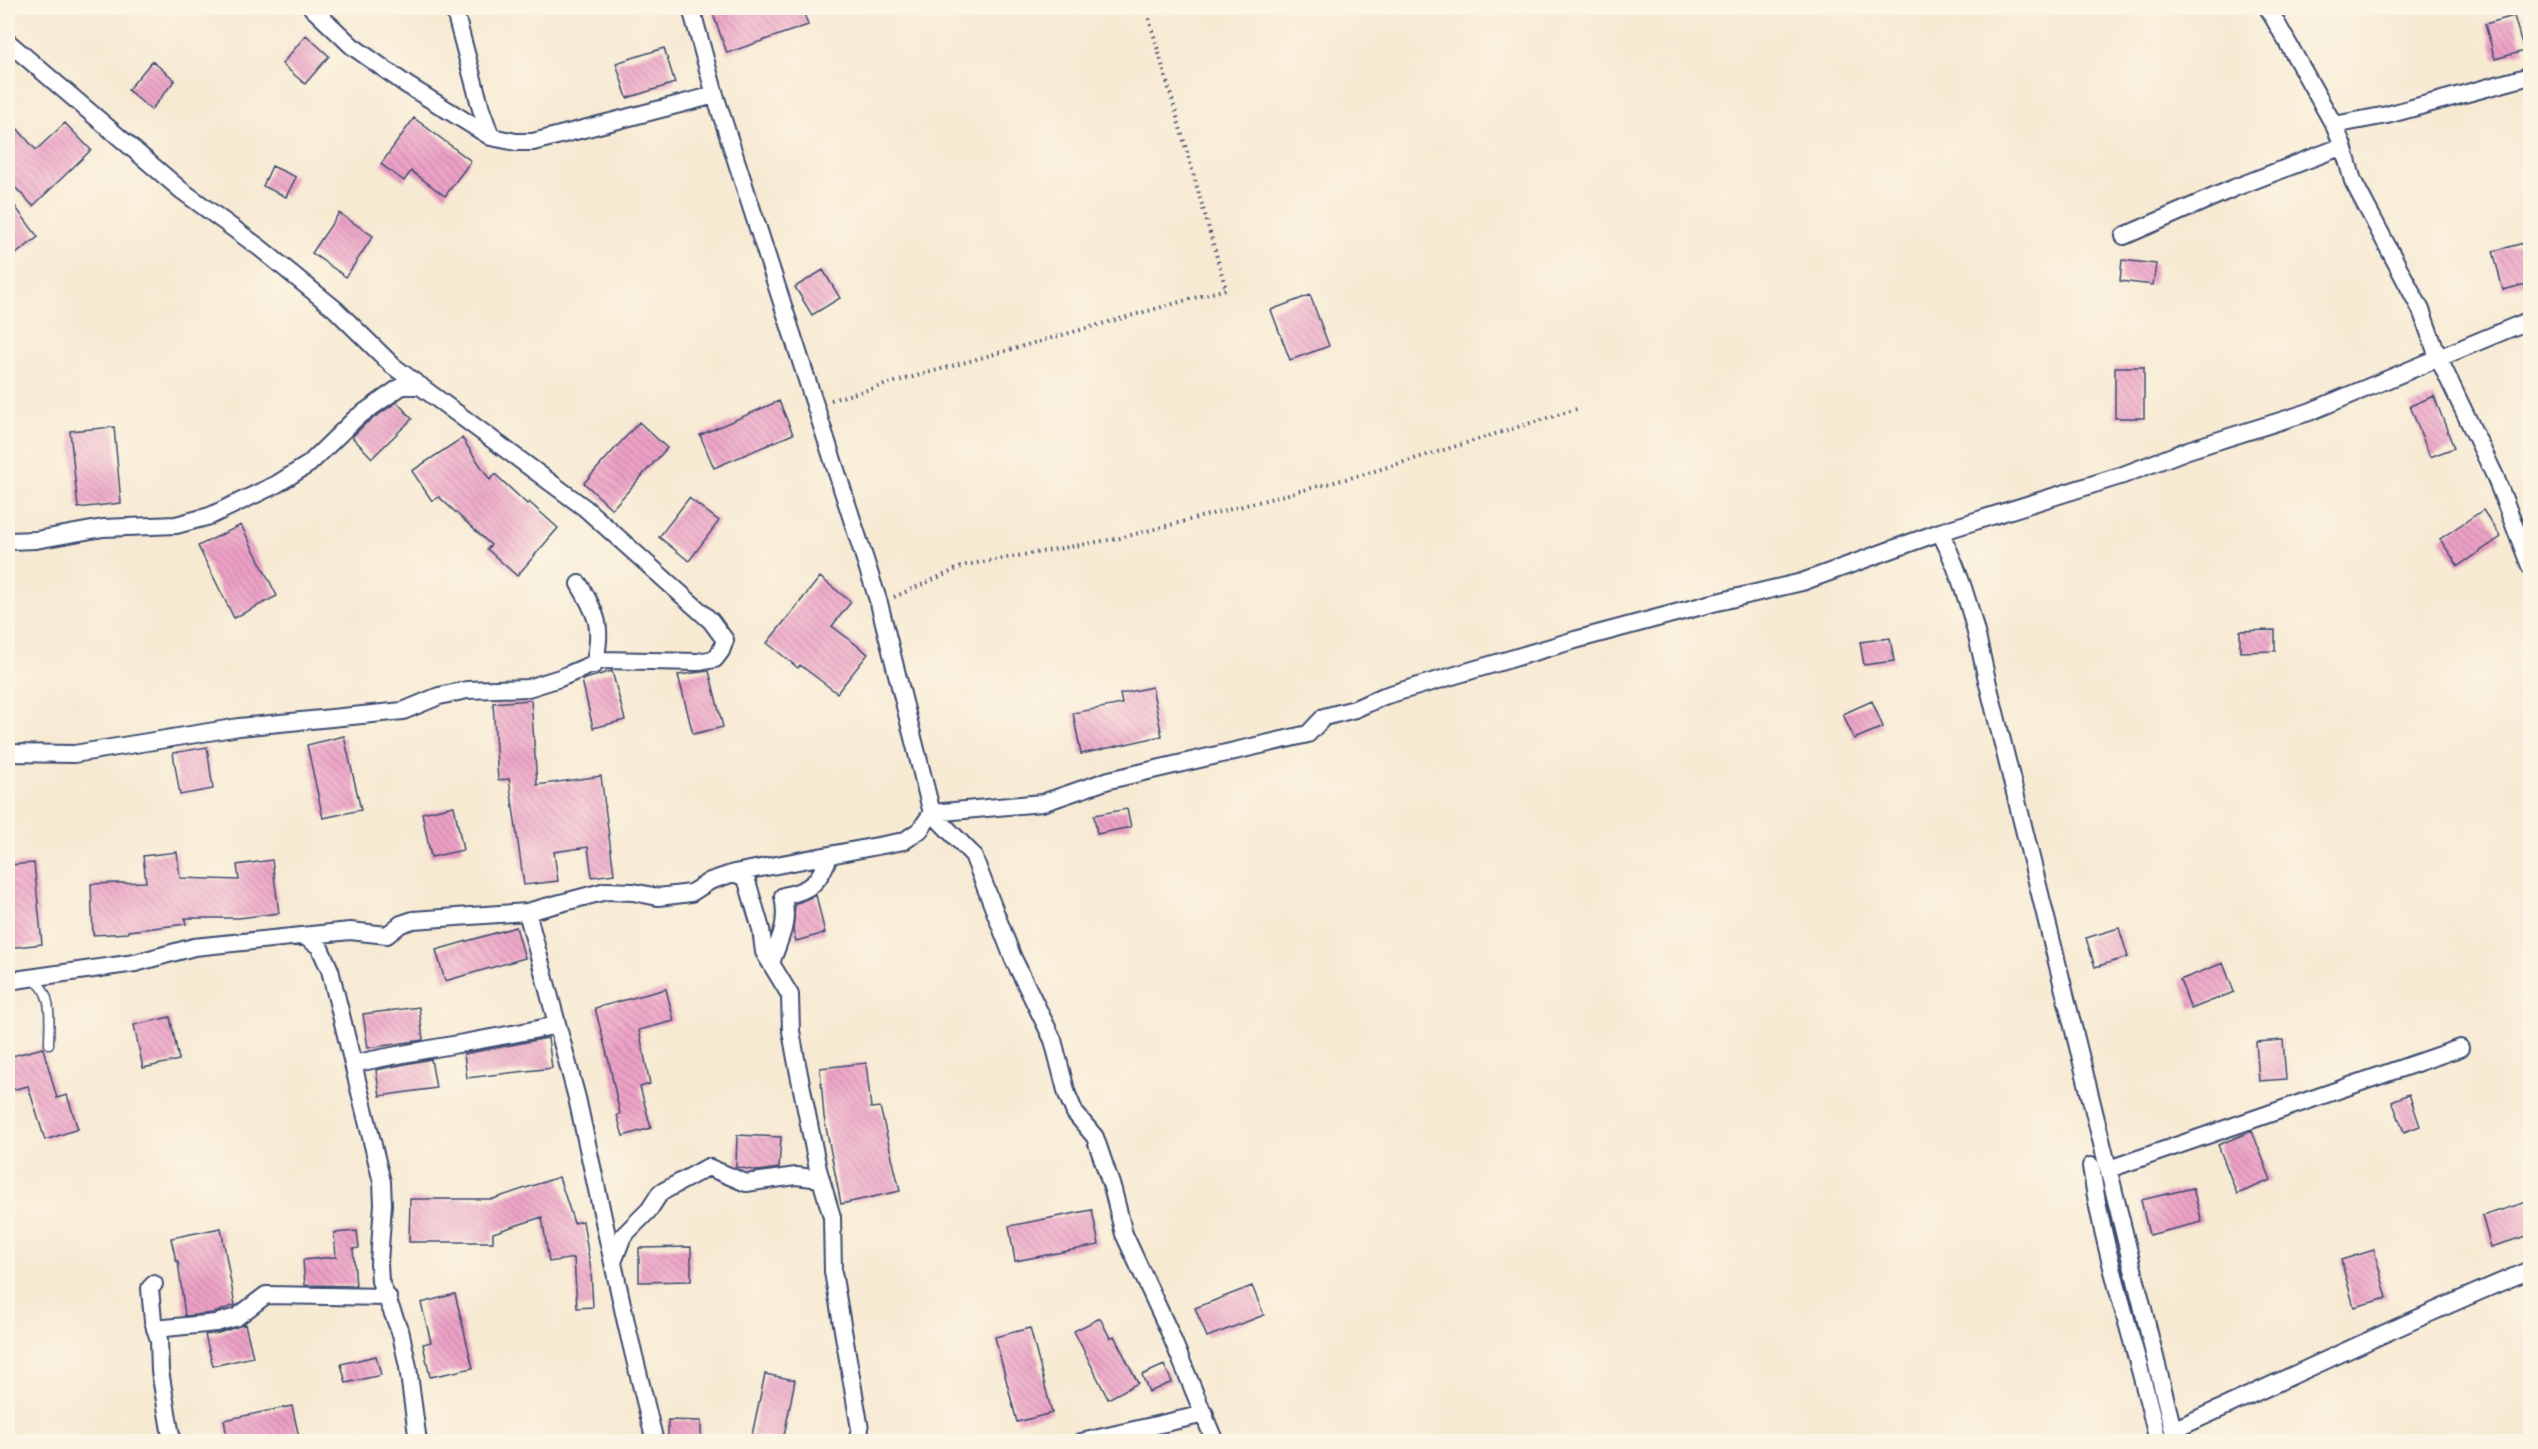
<svg xmlns="http://www.w3.org/2000/svg" width="2538" height="1449" font-family="'Gochi Hand',sans-serif">
  <defs>
    <pattern id="building-back-hatch" width="6" height="6" patternUnits="userSpaceOnUse" patternTransform="scale(1.5)"><rect width="6" height="6" fill="#eea1c6"/><path d="M-1 5l2 2M0 0l6 6M5-1l2 2" fill="none" stroke="#c084a4"/></pattern>
  </defs>
  <rect width="100%" height="100%" fill="#fcf5e5"/>
  <filter id="ink" filterUnits="userSpaceOnUse"><feTurbulence type="fractalNoise" baseFrequency=".0167" numOctaves="2"/><feDisplacementMap in="SourceGraphic" scale="12" xChannelSelector="R" yChannelSelector="G"/><feConvolveMatrix kernelMatrix="1 2 1 2 8 2 1 2 1" color-interpolation-filters="sRGB"/></filter>
  <filter id="wash" filterUnits="userSpaceOnUse"><feTurbulence type="fractalNoise" baseFrequency=".008" numOctaves="4" result="noise"/><feDisplacementMap in="SourceGraphic" scale="24" xChannelSelector="R" yChannelSelector="G"/><feGaussianBlur stdDeviation="1.35" result="paint"/><feColorMatrix in="noise" values="0 0 0 0 0 0 0 0 0 0 0 0 0 0 0 0 0 1.4 0 .05"/><feComposite in="paint" operator="in"/></filter>
  <g filter="url(#wash)">
    <rect width="100%" height="100%" fill="#f7ead3"/>
    <g id="blocks">
      <path fill="url(#building-back-hatch)" d="M731,8h71l6,17 -81,28 -14,-39z
        M2514,16l10,35 -29,8 -10,-35z
        M306,35l23,21 -24,28 -23,-20z
        M664,48l11,35 -48,15 -11,-35z
        M152,61l23,19 -24,30 -23,-20z
        M8,118l28,32 29,-27 26,27 -58,56 -25,-26z
        M414,118l57,43 -26,35 -34,-25 -7,10 -23,-17z
        M272,166l24,11 -10,20 -23,-11z
        M8,197l30,40 -30,23z
        M339,213l34,23 -27,41 -34,-24z
        M2524,243l6,25v15l-27,7 -10,-39z
        M2122,260l34,4 -3,21 -33,-4z
        M823,270l17,28 -28,17 -17,-28z
        M1310,295l19,51 -39,14 -19,-50z
        M2115,367h29v51h-29z
        M2434,396l20,52 -24,9 -20,-51z
        M779,401l14,33 -79,34 -14,-33z
        M397,402l15,17 -40,39 -20,-21 13,-13z
        M639,422l28,26 -55,61 -28,-26z
        M114,427l7,76 -43,5 -8,-77z
        M462,438l28,42 5,-6 32,30 2,-2 29,26 -41,48 -30,-27 4,-4 -52,-48 -7,4 -20,-30z
        M689,498l30,23 -30,40 -30,-24z
        M2483,510l18,27 -43,29 -18,-27z
        M241,525l36,71 -43,22 -36,-72z
        M820,577l31,25 -19,24 36,28 -31,39 -37,-28 -2,3 -31,-25z
        M2275,630v21l-35,1v-21z
        M1890,638l4,23 -30,4 -4,-23z
        M612,671l13,49 -32,8 -11,-48z
        M709,671l14,56 -30,7 -15,-59z
        M1152,687l10,49 -81,18 -8,-41 49,-9 -2,-10z
        M531,700l6,85 64,-9 13,98 -22,3 -4,-30 -34,5 4,29 -34,4 -15,-106 -11,1 -5,-77z
        M1872,701l11,26 -29,12 -11,-25z
        M344,736l17,74 -38,8 -16,-73z
        M207,747l6,42 -33,6 -7,-42z
        M454,806l9,44 -32,7 -9,-44z
        M1127,809l4,18 -34,7 -3,-19z
        M177,852l3,26 59,2 -2,-15 35,-5 7,53 -40,5h-54l1,6 -58,7v2l-35,2 -2,-51 55,-2 -3,-26z
        M34,863l8,81 -34,4v-83z
        M816,895l9,38 -29,8 -3,-10 2,-27z
        M516,927l9,31 -80,23 -9,-31z
        M2119,928l9,29 -33,10 -9,-29z
        M2223,963l11,29 -43,17 -11,-29z
        M666,989l8,32 -35,9 11,54 -10,3 11,41 -28,8 -6,-21 3,-1 -11,-52 -14,-54z
        M419,1007l4,33 -55,8 -5,-34z
        M170,1017l9,43 -36,8 -9,-43z
        M548,1038l4,30 -85,10 -3,-24z
        M2283,1040l3,39 -27,2 -3,-39z
        M43,1048l14,50 10,-3 11,34 -33,11 -17,-54 -20,5v-34z
        M431,1059l5,29 -56,8 -4,-26z
        M866,1063l5,45 9,-1 20,84 -59,13 -17,-87 -4,-49z
        M2409,1094l11,32 -16,6 -12,-31z
        M2252,1131l19,49 -34,14 -19,-49z
        M737,1135l44,2 -2,31 -21,3 -22,-4z
        M559,1177l15,46 9,-2 8,50 2,36 -16,1 -3,-50 -25,4 -7,-45 -49,16v9h-84l1,-43h83z
        M2193,1188l9,34 -53,13 -8,-35z
        M2530,1201v34l-39,12 -9,-31z
        M1092,1210l7,35 -84,16 -6,-35z
        M221,1228l14,77 -21,8 -29,3 -7,-55h-2l-5,-23z
        M357,1231l2,17 -6,1 3,37 -51,-1 -2,-25 33,-3 -2,-24z
        M691,1247v34l-52,1v-34z
        M2374,1250l13,48 -33,9 -13,-47z
        M1252,1286l12,29 -57,22 -12,-29z
        M455,1294l18,74 -43,9 -7,-33 8,-2 -10,-39z
        M1100,1318l10,20 4,-2 24,47 -30,16 -34,-68z
        M245,1324l8,33 -40,9 -8,-31 14,-2z
        M1030,1328l22,85 -35,9 -22,-85z
        M376,1356l5,19 -35,8 -5,-19z
        M1164,1365l8,17 -23,10 -7,-17z
        M765,1374l30,6 -12,61 -31,-6z
        M292,1406l7,31 -21,5h-50l-4,-22z
        M668,1420l33,1v21h-33z"/>
    </g>
  </g>
  <g filter="url(#ink)">
    <use href="#blocks" fill-opacity="0" stroke="#3c4b70" stroke-width="1.5"/>
    <g fill="none" stroke-linecap="round" stroke-linejoin="round">
      <defs>
        <path id="lane" d="M33,980c21,11 16,43 16,64"/>
        <path id="street" d="M312,8l40,38 55,39 84,52
          M454,8l27,101 10,28 25,5h17l182,-47
          M691,8l24,87 164,508 53,210 41,42 40,103 40,82 14,54 8,19 20,24 18,53 11,44 45,97 46,111
          M2268,8l66,117 9,21 10,35 68,129 17,47 57,119 35,90
          M8,42l173,148 79,58 75,61 58,57 192,142 126,113 14,19 -4,11 -6,8 -17,3 -96,-2 -42,18 -32,10 -61,2 -28,6 -36,15 -164,16 -165,27 -66,-1
          M2334,125l53,-10 143,-39
          M2124,236l110,-48 109,-42
          M1940,532c24,47 36,97 47,148l189,762
          M8,541l28,-1 67,-12 73,-3 34,-9 67,-32 32,-20 47,-46 46,-32h19
          M579,584c19,32 24,44 15,81
          M734,873l12,5 15,51 3,23 26,43 1,36 5,28 22,110 14,48 1,55 27,157 -3,13
          M527,912l50,186 50,229 28,115
          M304,936l15,10 11,24 52,212 1,22 -4,59 1,18 21,53 7,33 10,75
          M771,963c9,-26 18,-38 12,-67 30,-6 35,-14 47,-41
          M8,981l127,-18 59,-16 156,-16 37,4 14,-11 12,-4 114,-8 79,-21 27,1 25,5 33,-4 19,-12 24,-8 170,-32 16,-11 12,-17 110,-10 67,-23 199,-46 16,-17 31,-8 29,-13 191,-56 138,-37 89,-21 138,-50 183,-57 65,-25 121,-38 221,-92
          M353,1064c68,-15 137,-24 204,-39
          M2091,1166c13,93 47,184 67,276
          M2109,1169l351,-121
          M613,1262l10,-26 26,-26 11,-17 48,-26 38,16 50,-7 25,3
          M154,1284l-4,4 3,33 6,19 1,31 12,71
          M155,1329l61,-6 21,-6 29,-22 122,2
          M2173,1430c119,-53 237,-111 357,-160
          M1081,1442l124,-28"/>
      </defs>
      <use href="#lane" stroke="#3c4b70" stroke-width="11"/>
      <use href="#street" stroke="#3c4b70" stroke-width="20"/>
      <path stroke="#3c4b70" stroke-width="4" stroke-dasharray="1.5 4.5" stroke-linecap="butt" d="M831,400l395,-111 -80,-281
        M894,597l72,-32 154,-27 245,-64 215,-66"/>
      <use href="#lane" stroke="#fff" stroke-width="8"/>
      <use href="#street" stroke="#fff" stroke-width="16"/>
    </g>
  </g>
  <rect width="2538" height="1449" fill="none" stroke="#fcf5e5" stroke-width="30"/>
</svg>
